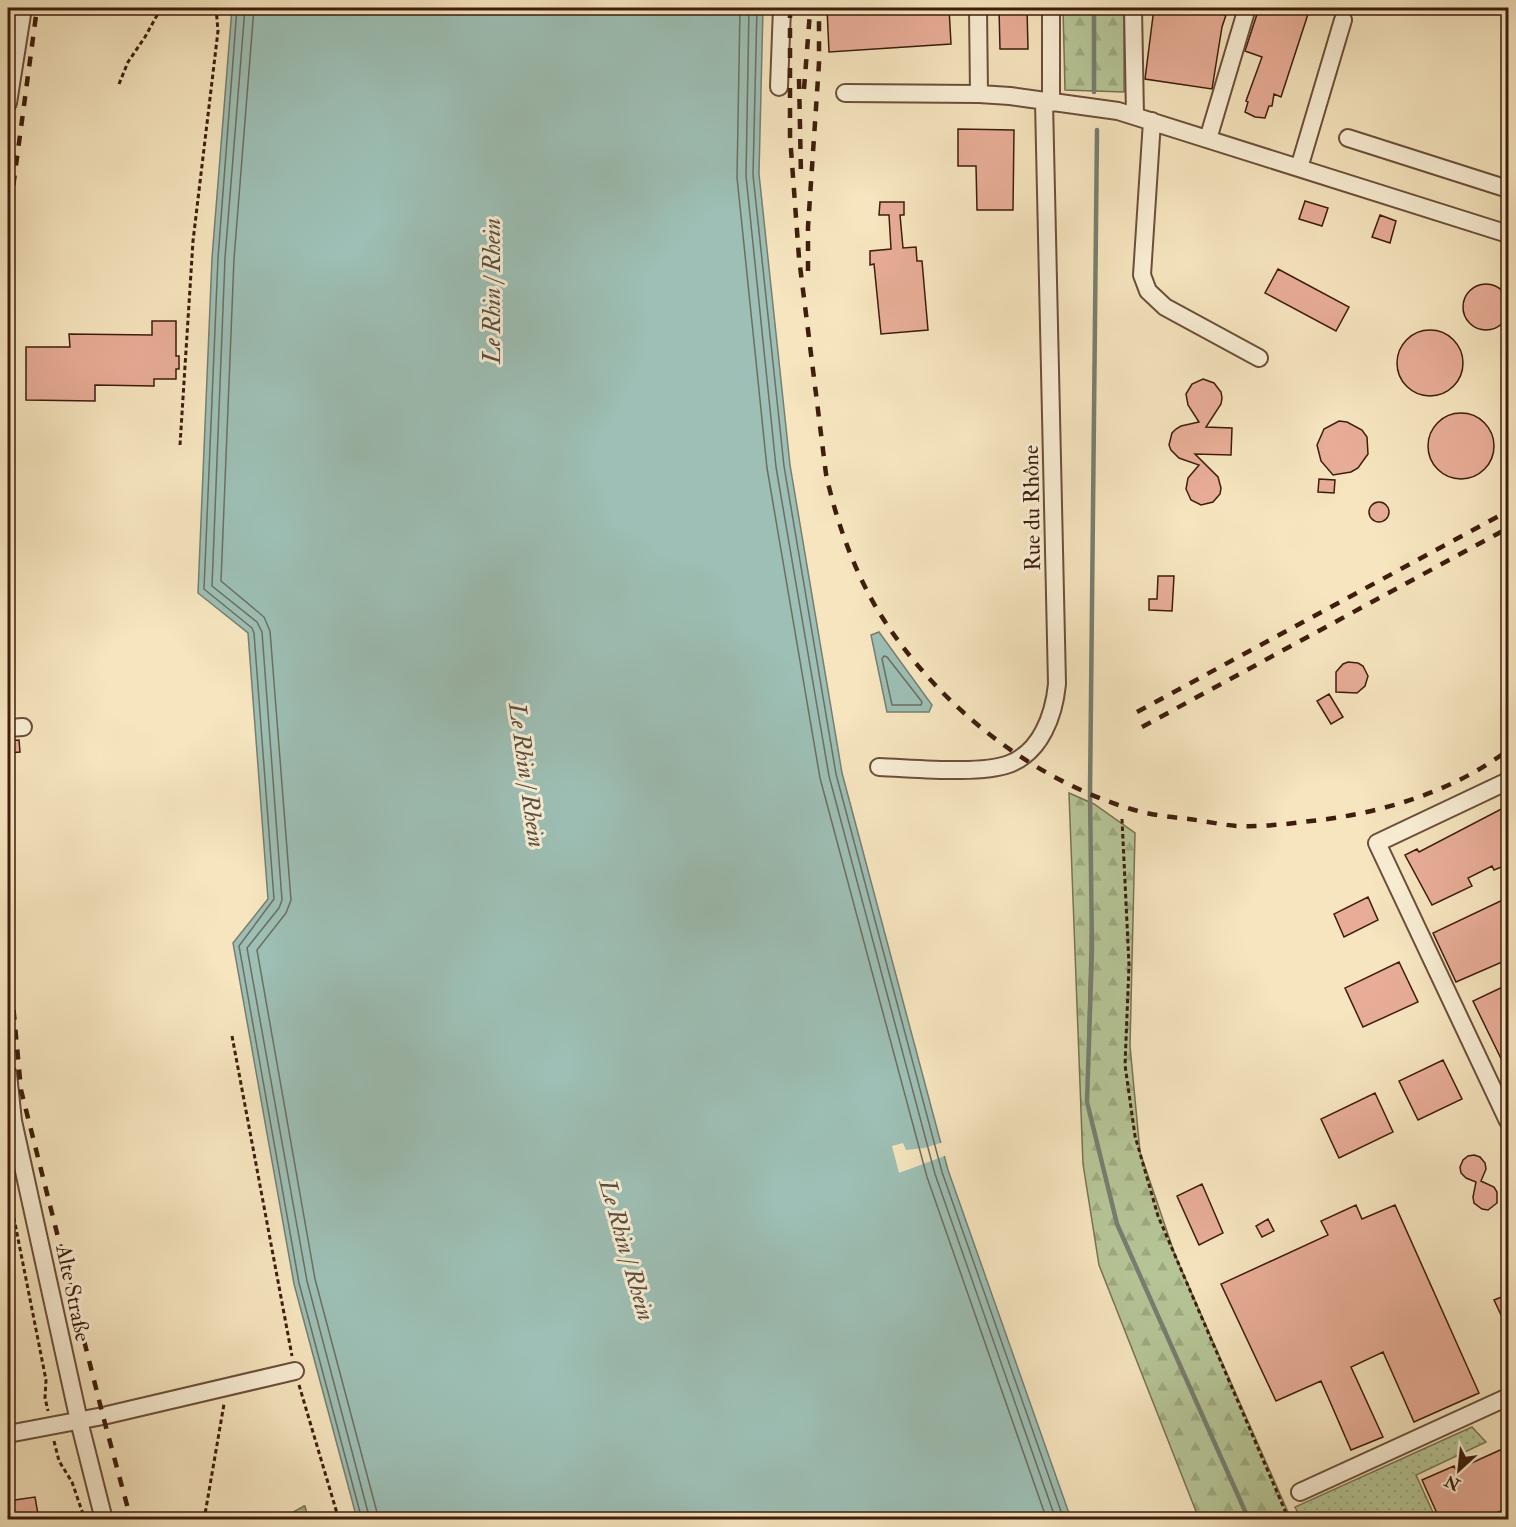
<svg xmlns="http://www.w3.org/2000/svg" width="1516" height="1527" font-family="'IM FELL Double Pica',serif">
  <defs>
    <pattern id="grass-dots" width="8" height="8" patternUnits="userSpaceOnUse" patternTransform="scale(1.5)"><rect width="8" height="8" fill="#b6c697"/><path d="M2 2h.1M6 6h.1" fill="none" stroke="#9eaa81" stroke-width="1.8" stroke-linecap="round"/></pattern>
    <pattern id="forest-firs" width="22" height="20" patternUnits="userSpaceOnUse" patternTransform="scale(1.5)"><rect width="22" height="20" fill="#b6c697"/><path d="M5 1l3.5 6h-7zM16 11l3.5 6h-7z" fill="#9eaa81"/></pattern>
  </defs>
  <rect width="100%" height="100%" fill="#f6e5bf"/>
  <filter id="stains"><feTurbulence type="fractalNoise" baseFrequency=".00333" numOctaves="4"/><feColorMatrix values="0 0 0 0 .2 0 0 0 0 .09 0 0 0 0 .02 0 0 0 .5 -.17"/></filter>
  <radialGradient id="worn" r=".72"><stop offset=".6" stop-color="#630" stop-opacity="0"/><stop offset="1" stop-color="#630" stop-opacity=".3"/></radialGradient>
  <path fill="url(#grass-dots)" stroke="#7a7252" stroke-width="1.5" d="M1472,1427l14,15 -70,33 20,44h-135l-6,-12z"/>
  <path fill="url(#forest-firs)" stroke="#7a7252" stroke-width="1.5" fill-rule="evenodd" d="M1063,8h61v84l-59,-2z
    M1069,793l25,11 41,29 -5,213 10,106 35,103 116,264h-92l-100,-254 -16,-101zM1092,871v79l-3,83 -1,-1z
    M305,1506l3,13h-27l23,-13z"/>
  <path fill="#9dbfb5" stroke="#777e71" stroke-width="1.5" d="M232,8h531l-4,166 31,291 52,308 106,397 123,349h-714l-63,-235 -61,-341 35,-44 -20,-266 -50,-40 14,-335z
    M879,632l53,73 -3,7h-42l-16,-77z"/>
  <path fill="#f6e5bf" d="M944,1142l3,13 -48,18 -7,-27 11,-3 3,7 18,-2z"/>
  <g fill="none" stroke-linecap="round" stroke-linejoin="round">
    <path stroke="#6e6e60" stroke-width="1.5" d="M237,8l-19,250 -14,331 48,39 2,5 20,266 -35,47 60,337 63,237
      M245,8l-20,250 -13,328 45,36 5,10 20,268 -3,8 -32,40 60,333 63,239
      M254,8l-20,251 -13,322 43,36 6,14 21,269 -5,13 -29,37 58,329 64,241
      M740,8l-3,169 30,291 53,310 107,399 120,343
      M749,8l-3,168 30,291 53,309 106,398 121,346
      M757,8l-4,167 31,291 52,308 106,398 122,348
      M884,656l3,1 32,41 3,4 -1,3h-29l-10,-46z"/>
    <path stroke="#777e71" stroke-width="4.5" d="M1094,8v84
      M1097,130l-7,663 2,157 -5,152 30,122 132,296"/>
  </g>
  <path fill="#e8ad97" stroke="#3e1d0c" stroke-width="1.5" d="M827,8h122l2,36 -122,8z
    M999,8h28l1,41h-28z
    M1154,8h32l-1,1 41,6 -4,12 -10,62 -67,-10z
    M1259,8h51l-29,89 -7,-3 -2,12h-3l-4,12 -10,-1 -10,-5 3,-10 -2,-1 16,-44 -17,-6z
    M958,129l56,1 -1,80h-36l-1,-44h-18z
    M1305,201l23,7 -6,18 -23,-7z
    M880,202h24v13h-4l3,33 13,-1 1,14h5l6,69 -47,4 -7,-70 -4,1v-14l21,-2 -2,-34h-10z
    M1380,215l16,6 -6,22 -18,-6z
    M1278,269l71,38 -13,24 -71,-38z
    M1463 307a23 23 0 1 1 46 0a23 23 0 1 1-46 0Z
    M152,321h24v35h3v13h-3v10h-22v7l-59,-1v16l-69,-1v-53h44l-1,-13 83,1z
    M1397 363a33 33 0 1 1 66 0a33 33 0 1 1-66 0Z
    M1203,379l11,4 7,9 1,6 -1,6 -15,23 26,1 -1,27 -36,-1 23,23 3,11 -1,6 -7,8 -12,3 -10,-5 -5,-11 2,-11 11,-13 -20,-7 -8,-8 -2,-5 3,-12 4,-4 5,-3 18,-4 -11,-17 -2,-11 6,-10z
    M1428 446a33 33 0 1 1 66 0a33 33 0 1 1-66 0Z
    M1339,421l8,1 15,8 5,7 1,17 -10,14 -7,4 -18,3 -12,-14 -4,-16 7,-16z
    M1319,479l16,1 -1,13 -16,-1z
    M1369 512a10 10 0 1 1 20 0a10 10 0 1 1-20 0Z
    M1158,576h16l-2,35 -23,-1v-11h8z
    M1348,662l10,1 5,3 5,10 -3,10 -8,7 -21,-1v-20l7,-8z
    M1329,694l14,23 -12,7 -14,-23z
    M19,740l1,12 -12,1v-12z
    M1509,805v59l-15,6 -2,-4 -24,12 4,8 -40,19 -27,-50 12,-6 2,3z
    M1368,897l10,23 -34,17 -10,-23z
    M1509,897v62l-53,23 -23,-49z
    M1399,962l19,40 -55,25 -18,-39z
    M1509,984v91l-36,-74z
    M1443,1060l19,39 -44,21 -19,-39z
    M1375,1093l18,39 -54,26 -18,-39z
    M1474,1155l6,2 5,6 1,6 -5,12 13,6 3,5v11l-9,7 -6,-1 -8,-6 -1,-6 3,-15 -10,-4 -5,-5 -1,-6 3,-7 5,-4z
    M1202,1184l21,49 -24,12 -22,-49z
    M1356,1205l6,14 33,-14 84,188 -65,29 -31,-70 -32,15 32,70 -32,13 -30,-69 -45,20 -55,-117 107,-49 -7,-14z
    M1268,1219l6,12 -12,6 -6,-11z
    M1509,1294v38l-15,-32z
    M1509,1446v61l-27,13h-42l-18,-40 32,-14 2,4z
    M35,1497l4,23h-31v-19z"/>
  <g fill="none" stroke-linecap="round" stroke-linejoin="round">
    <defs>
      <path id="minor" d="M978,8l1,86
        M1051,8v95
        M1133,8l2,108
        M779,87l3,-79
        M845,93l134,1 31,2 108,15 390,123
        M8,103l15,-95
        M1152,121l-10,154 6,16 17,16 94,51
        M1348,138l160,51
        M1208,139l39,-131
        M1299,168l44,-148
        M8,728l15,-1
        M879,767c33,1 101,8 130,-3 32,-12 45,-49 48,-80l-13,-582
        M1508,781l-131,62 131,278
        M8,1074l5,47 66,300 25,99
        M8,1434l95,-18 192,-45
        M1300,1492l208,-95"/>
    </defs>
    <use href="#minor" stroke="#6c4f39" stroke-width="20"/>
    <path stroke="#3e1d0c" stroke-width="3" stroke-dasharray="4.5 3" stroke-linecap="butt" d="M119,84l9,-22 17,-25 16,-29
      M8,142l3,-26
      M180,445l13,-204 25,-210 -2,-23
      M1122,819l7,146 -4,100 10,71 23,80 131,304
      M8,1018l5,43
      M232,1036l60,320
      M8,1188l38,192 -1,18 3,13
      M299,1385l40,135
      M54,1441l5,20 13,21 13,38
      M204,1520l20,-116"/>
    <use href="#minor" stroke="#f9eed5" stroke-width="16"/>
    <path stroke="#3e1d0c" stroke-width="4.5" stroke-dasharray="10 10" stroke-linecap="butt" d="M790,8v128l9,122 27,216c10,46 27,94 51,135 56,92 151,169 254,200 19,6 39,8 58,10 16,2 33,6 49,7 25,1 49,-2 73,-5 68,-7 142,-29 197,-71
      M799,79l2,96
      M804,89l6,-77
      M8,225l29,-217
      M808,271v-44l11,-164v-55
      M1137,712l371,-201
      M1142,727l366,-199
      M8,950l13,140 82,326 28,104"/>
  </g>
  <g text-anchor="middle" stroke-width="6" stroke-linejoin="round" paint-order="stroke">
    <g font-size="22" fill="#3e1d0c" stroke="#f9eed5">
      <text transform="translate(1031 508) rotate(-91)" y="8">Rue du Rhône</text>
      <text transform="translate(74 1293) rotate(78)" y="8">Alte Straße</text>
    </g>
    <g font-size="24" font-style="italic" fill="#5a4e3f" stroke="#f9eed5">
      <text transform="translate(492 291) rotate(-90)" y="8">Le Rhin / Rhein</text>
      <text transform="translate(527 775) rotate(82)" y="8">Le Rhin / Rhein</text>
      <text transform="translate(627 1250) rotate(74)" y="8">Le Rhin / Rhein</text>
    </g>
  </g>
  <rect width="1516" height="1527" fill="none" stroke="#f6e5bf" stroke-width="30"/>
  <rect x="9" y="9" width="1498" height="1509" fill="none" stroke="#3e1d0c" stroke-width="3"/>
  <rect x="15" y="15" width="1486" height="1497" fill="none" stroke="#3e1d0c" stroke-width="1.5"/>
  <g transform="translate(1459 1470) rotate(207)" stroke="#f9eed5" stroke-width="4.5" paint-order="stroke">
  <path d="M0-4.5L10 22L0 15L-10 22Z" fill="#3e1d0c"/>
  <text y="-9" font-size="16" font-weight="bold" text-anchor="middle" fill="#3e1d0c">N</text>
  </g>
  <rect width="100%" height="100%" filter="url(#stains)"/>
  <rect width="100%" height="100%" fill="url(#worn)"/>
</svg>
